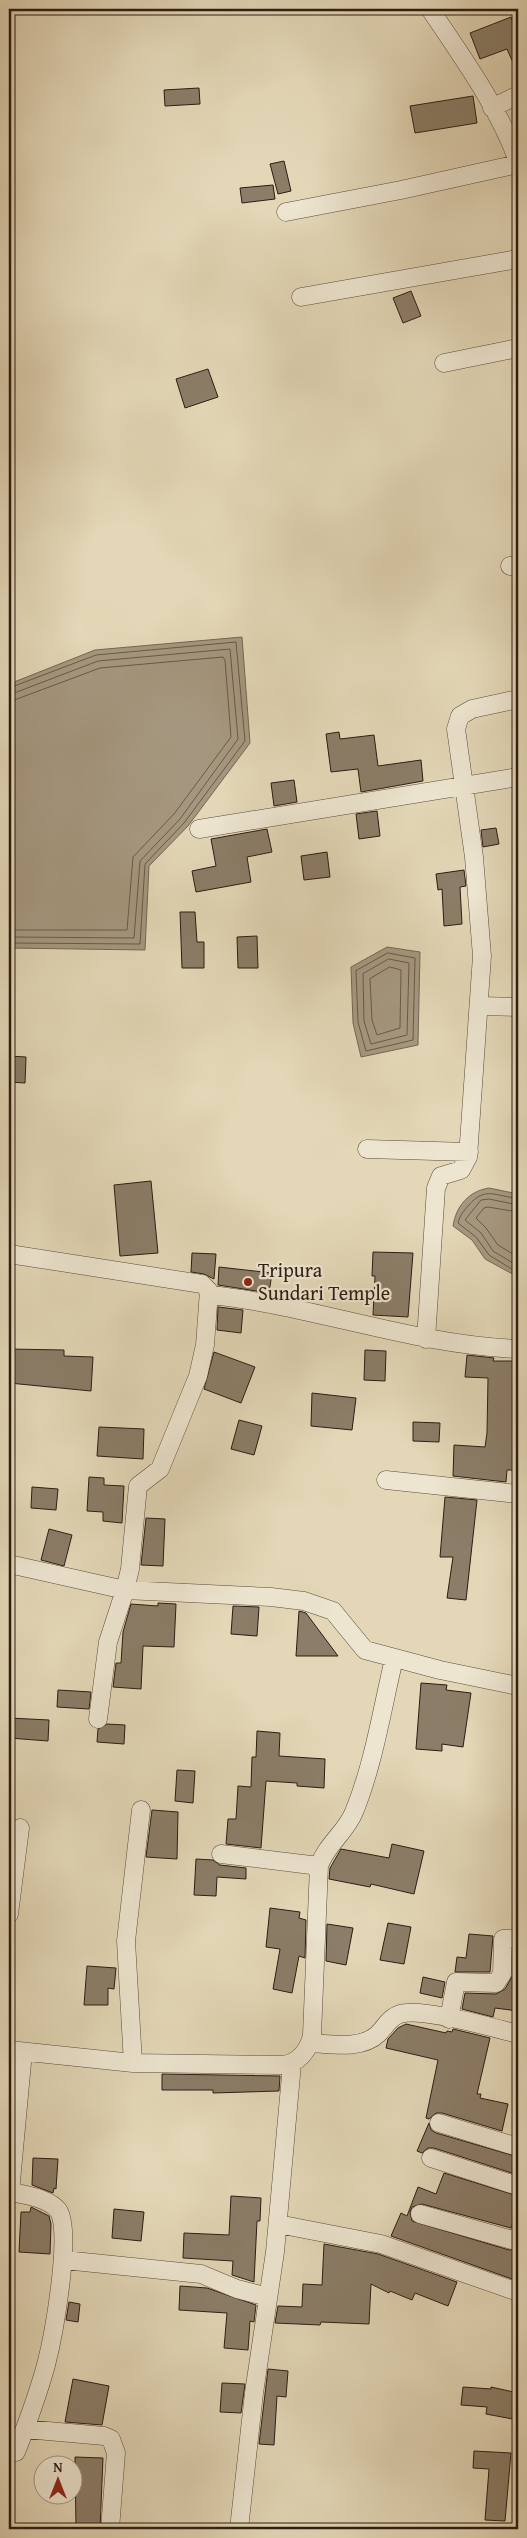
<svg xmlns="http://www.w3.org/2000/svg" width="527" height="2538" font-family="'Gentium Book Plus',serif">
  <rect width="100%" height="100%" fill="#e3d7b7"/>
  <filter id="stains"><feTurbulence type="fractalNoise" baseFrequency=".004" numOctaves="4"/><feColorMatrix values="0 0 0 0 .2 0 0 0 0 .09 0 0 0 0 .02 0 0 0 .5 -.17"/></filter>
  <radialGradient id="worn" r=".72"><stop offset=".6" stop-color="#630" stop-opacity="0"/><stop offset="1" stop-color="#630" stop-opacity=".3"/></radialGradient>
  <path fill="#a5977f" stroke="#756653" d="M242,637l8,106 -62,83 -39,40 -4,84 -136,-2v-264l86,-34z
    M387,947l33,5 -2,93 -57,12 -8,-34 -2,-56z
    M489,1188l29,6v83l-33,-18 -13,-19 -19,-14c3,-20 16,-35 36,-38z"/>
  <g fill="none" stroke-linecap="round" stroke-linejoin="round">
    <path stroke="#685a48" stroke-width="1" d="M9,688l87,-33 140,-13 9,99 -61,82 -39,41 -5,80 -131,-1
      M9,695l89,-34 132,-12 8,90 -58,80 -40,42 -6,77 -125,-1
      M9,702l91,-34 123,-11 2,3 6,77 -57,77 -41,43 -6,73h-118
      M388,953l27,5 -2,82 -47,11 -8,-29 -2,-51z
      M389,959l20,4 -2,72 -36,9 -7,-23 -1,-47z
      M390,967l11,3 -1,58 -23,7 -5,-15 -2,-41z
      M518,1198c-23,-1 -32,-13 -50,8 -5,6 -8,9 -10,17l18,14 13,18 29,18
      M518,1205l-29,-6 -8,1 -16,20 16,13 12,18 25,15
      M518,1212l-30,-5 -4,1 -8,10 10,10 12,17 20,12"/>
  </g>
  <path fill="#8b7d68" stroke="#2c1c12" d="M511,17l7,19v38l-11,-25 -27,10 -10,-26z
    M199,88l1,16 -35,2 -1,-16z
    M473,96l4,27 -62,10 -5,-27z
    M284,161l7,30 -13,3 -8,-30z
    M273,185l2,14 -33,4 -2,-15z
    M411,291l10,25 -18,7 -10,-25z
    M208,369l10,28 -33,11 -9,-29z
    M339,732l1,7 34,-4 4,31 43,-6 2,21 -62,11 -3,-23 -27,3 -5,-38z
    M294,780l3,22 -23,4 -3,-23z
    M377,811l3,25 -21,3 -3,-25z
    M496,828l3,16 -16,3 -2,-17z
    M267,829l5,23 -25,5 4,25 -55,10 -4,-21 24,-5 -5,-27z
    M327,852l3,25 -26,3 -3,-24z
    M464,870l2,16 -6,1 2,37 -18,2 -2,-37 -4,1 -2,-16z
    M180,912h15l2,30h7v26h-22z
    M257,936l1,32h-20l-1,-31z
    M9,1056l17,1 -1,26 -16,-1z
    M151,1181l7,72 -38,3 -6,-71z
    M373,1252l40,1 -5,64 -35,-2 2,-39h-3z
    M192,1253l24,1 -2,25 -10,-5 -13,-2z
    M219,1267l53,6 -3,20 -51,-8z
    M218,1307l25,3 -2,23 -24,-3z
    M9,1349l55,1v6l29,1 -2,34 -82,-8z
    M365,1350l21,1 -1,30 -21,-1z
    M214,1352l41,15 -14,36 -37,-14z
    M467,1355l27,3 -1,3h25v109h-11l-1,12 -53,-6 1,-31 31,2 2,-14 1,-55 -23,-1z
    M312,1393l44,5 -4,32 -41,-4z
    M239,1420l23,6 -8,29 -23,-6z
    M413,1422l27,1 -1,19 -26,-1z
    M99,1427l45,2 -1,30 -46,-3z
    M89,1477l15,1v7l20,1 -2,37 -19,-2v-9l-16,-1z
    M32,1487l26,2 -2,21 -25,-2z
    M445,1497l32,3 -11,100 -19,-2 6,-41h-13z
    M146,1518l19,1 -2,47 -22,-1z
    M49,1529l23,6 -8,31 -23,-6z
    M158,1603l18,1 -2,43 -31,-1 -2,43 -28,-2 3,-24h5l2,-31 8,-28 27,2z
    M233,1606l26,1 -2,29 -26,-2z
    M299,1611l7,2 32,43h-42z
    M421,1683l26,2 -1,5 25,3 -8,54 -21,-3v7l-26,-2z
    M58,1690l33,2 -2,17 -32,-2z
    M9,1718l40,2 -1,21 -39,-3z
    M107,1724l18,1 -1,19 -27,-2 1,-13z
    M257,1731l23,2 -1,23 46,3 -1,29 -27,-2v-3l-31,-2 -5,67 -35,-4 2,-25h8l2,-33 13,1 1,-30h4z
    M177,1770l18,1 -2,32 -18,-2z
    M152,1810l26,2 -1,47 -31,-2z
    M392,1844l32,7 -10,43 -43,-10 -1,3 -41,-8 1,-11 11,-19 48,9z
    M196,1859l17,1 7,5 26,3v11l-29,-2 -1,19 -22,-1z
    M270,1908l30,4 -1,6 7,2 -1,38 -6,-2 -7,37 -19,-4 7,-40 -14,-2z
    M388,1923l23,4 -7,37 -24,-4z
    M327,1924l26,4 -7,37 -20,-4z
    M469,1934l24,2 -3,36h-35l2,-15 9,1z
    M513,1949h5v62l-23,-3 -2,9 -31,-8 3,-16 31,1 9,-5 8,-14z
    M87,1966l29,2 -2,21 -6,-1v17h-24z
    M423,1977l22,5 -3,16 -22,-5z
    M406,2024l40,9 1,-2 5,1 1,-3 37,9 -13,56h4l-1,4 28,6 -6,27 -60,-18h-6l-7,6 -3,-1 12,-58 -52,-12 2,-9 10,-11z
    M162,2074l118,2 -1,15 -66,2v-3h-51z
    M429,2123l2,7 5,3 82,24v18l-84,-27h-6l-6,5 -5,-2z
    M33,2158l25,1 -2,30 -2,-1 -1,5 -21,-8z
    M444,2173l74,23v15l-7,17 -89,-24 -10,3 -2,5 2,9 97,29 9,-1v23l-3,8 -124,-44 10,-23 6,3 11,-29 18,7z
    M231,2196l30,2 -1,23h-3l-3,61 -22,-7 1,-14 -50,-3 1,-25 45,2z
    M31,2207l18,9 2,8 -1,30 -31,-2 2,-40h9z
    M114,2209l30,3 -3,29 -29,-3z
    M324,2244l54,10 79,28 -9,24 -33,-13 -3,7 -22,-9 -1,2 -18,-9 -2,40 -48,-2 -1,3 -45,-2 3,-17 24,1 1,-23 19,1z
    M180,2286l27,2 49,17 -2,17 -4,-1 -2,29 -24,-2 3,-35 -48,-3z
    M69,2302l11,2 -2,18 -12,-2z
    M268,2369l20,2 -2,26 -9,-1 -3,49 -15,-1z
    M73,2379l36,7 -7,39 -37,-3z
    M222,2383l23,1 -4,29 -21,-1z
    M463,2387l28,2v-2l27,6v27l-32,-6 1,-7 -26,-2z
    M474,2451l37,2 -6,68 -20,-1 4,-51 -16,-1z
    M75,2457l28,1 -3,71h-24z"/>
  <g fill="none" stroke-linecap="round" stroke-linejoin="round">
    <defs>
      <path id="minor" d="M430,9c32,48 68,97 88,152
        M492,108l26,-13
        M286,212l115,-22 117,-26
        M301,297l217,-38
        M444,363l74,-15
        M510,566l8,-1
        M199,829l319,-52
        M480,1006l38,1
        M367,1149l102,3
        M9,1254l193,30 7,7 -4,54 -7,31 -38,93 -22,17 -8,83 -5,21 146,7 33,4 29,10 32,39 75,20 78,16
        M211,1295c104,11 202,50 307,54
        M426,1339l10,-151 5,-12 20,-6 7,-13 14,-201 -8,-99 -18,-128 4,-13 12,-7 46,-10
        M386,1480l132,14
        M9,1564l116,26 -17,52 -10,77
        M221,1854l98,12
        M9,1914l11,-86
        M449,2019l7,-37 40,1 6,-9 1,-35 15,-1
        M310,2043c21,1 51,7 68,-9 7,-7 12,-17 22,-20 21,-7 94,14 118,20
        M9,2050l124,13 149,2c16,-1 27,-15 30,-30l7,-169c7,-21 27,-34 35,-54 20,-49 28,-103 40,-153
        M133,2063l-7,-122 15,-131
        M439,2123l79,24
        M431,2158l87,28
        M9,2192c15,2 39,6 49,18 15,21 -5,128 -12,155 -8,29 -19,59 -30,87
        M10,2192l13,-140
        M420,2214l92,26 6,-4
        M278,2224l103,20 137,48
        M64,2260l137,14 36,15 31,8
        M25,2429l79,7 7,3 5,14 -6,76
        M239,2529l15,-136 21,-141 17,-188"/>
    </defs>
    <use href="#minor" stroke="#5a4b3b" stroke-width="19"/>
    <use href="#minor" stroke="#ede5d0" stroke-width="18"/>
  </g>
  <circle fill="#8f2418" stroke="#ede5d0" stroke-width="2" cx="248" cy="1282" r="5"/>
  <g text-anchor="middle" stroke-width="4.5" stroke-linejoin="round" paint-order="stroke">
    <g font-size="20" fill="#2c1c12" stroke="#ede5d0" text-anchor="start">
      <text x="258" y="1277">Tripura<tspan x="258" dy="23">Sundari Temple</tspan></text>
    </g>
  </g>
  <rect width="527" height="2538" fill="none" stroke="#e3d7b7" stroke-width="30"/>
  <rect x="10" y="10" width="507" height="2518" fill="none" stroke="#2c1c12" stroke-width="2.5"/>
  <rect x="15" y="15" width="497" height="2508" fill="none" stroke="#2c1c12"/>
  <g transform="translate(58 2480)"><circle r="24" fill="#ede5d0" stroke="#a09584"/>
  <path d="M0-4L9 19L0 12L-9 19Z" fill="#8f2418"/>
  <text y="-8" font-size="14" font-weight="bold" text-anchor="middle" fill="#2c1c12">N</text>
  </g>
  <rect width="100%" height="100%" filter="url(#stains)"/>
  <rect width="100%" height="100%" fill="url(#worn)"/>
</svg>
